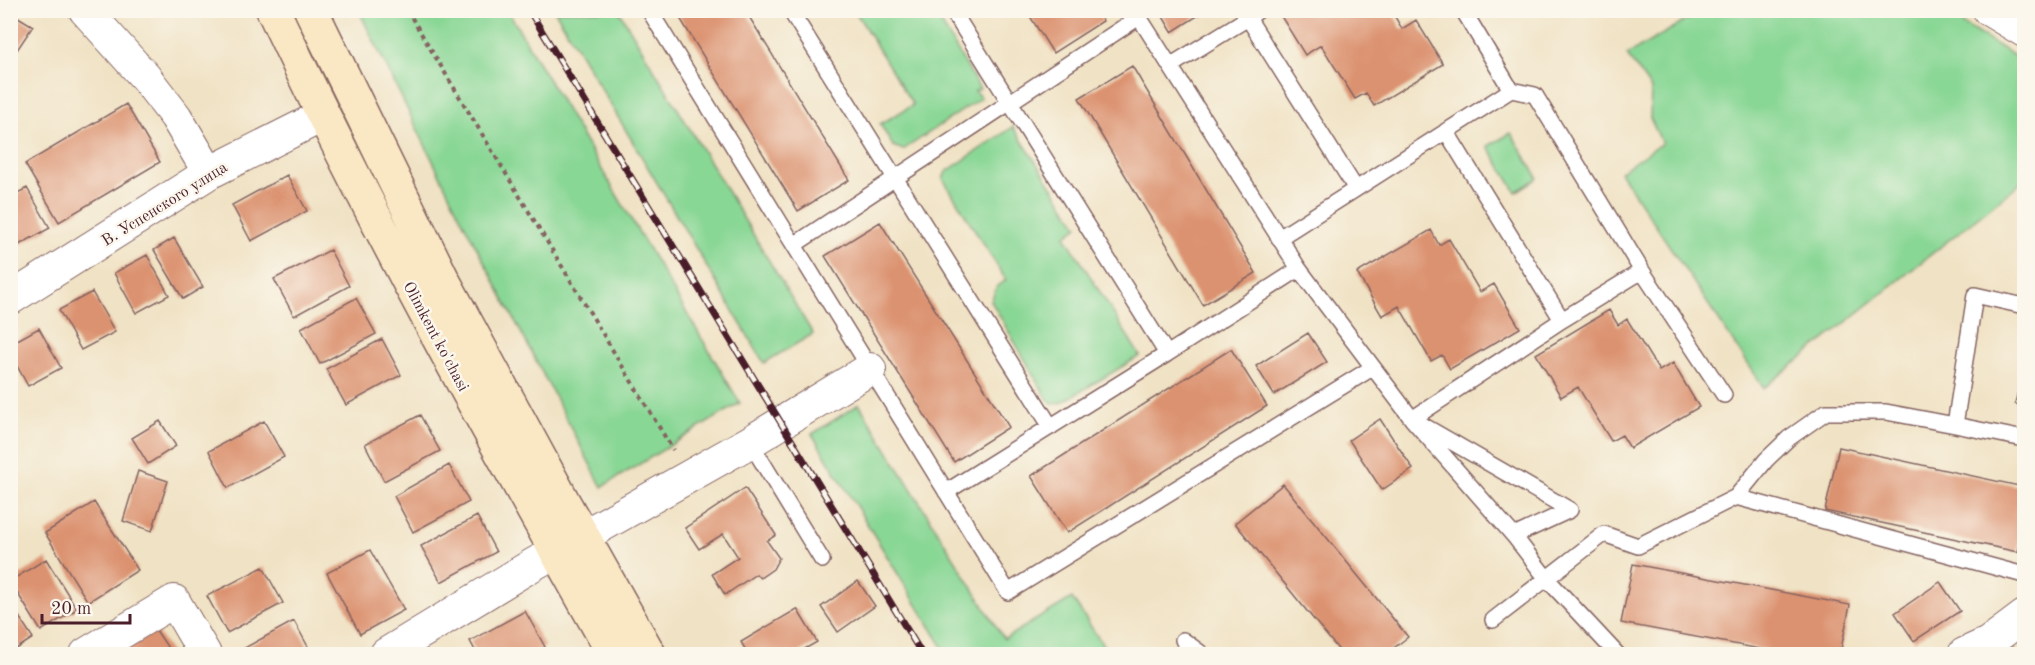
<svg xmlns="http://www.w3.org/2000/svg" width="2035" height="665" font-family="'Old Standard TT',serif">
  <rect width="100%" height="100%" fill="#fbf7ec"/>
  <filter id="ink" filterUnits="userSpaceOnUse"><feTurbulence type="fractalNoise" baseFrequency=".0167" numOctaves="2"/><feDisplacementMap in="SourceGraphic" scale="12" xChannelSelector="R" yChannelSelector="G"/><feConvolveMatrix kernelMatrix="1 2 1 2 8 2 1 2 1" color-interpolation-filters="sRGB"/></filter>
  <filter id="wash" filterUnits="userSpaceOnUse"><feTurbulence type="fractalNoise" baseFrequency=".008" numOctaves="4" result="noise"/><feDisplacementMap in="SourceGraphic" scale="24" xChannelSelector="R" yChannelSelector="G"/><feGaussianBlur stdDeviation="1.35" result="paint"/><feColorMatrix in="noise" values="0 0 0 0 0 0 0 0 0 0 0 0 0 0 0 0 0 1.4 0 .05"/><feComposite in="paint" operator="in"/></filter>
  <g filter="url(#wash)">
    <rect width="100%" height="100%" fill="#f0e2c4"/>
    <path fill="#89d795" stroke="#6a7b60" stroke-width="1.5" d="M359,11h149l232,392 -138,84 -145,-277z
      M555,11h64l194,323 -49,29z
      M855,11h79l46,78 -5,2 6,7 -78,52 -10,-4 -13,-22 33,-19z
      M1702,11h240l82,51v118l-260,208 -144,-216 42,-29 -12,-25 1,-29 -24,-34z
      M1013,127l65,99 -13,10 75,120 -79,47 -8,1 -6,-6 -56,-97 6,-15 9,-6 -63,-101 3,-7z
      M1511,133l27,45 -22,14 -28,-46z
      M859,404l145,235 68,-41 37,56h-162l-135,-220z"/>
    <g id="blocks">
      <path fill="#db9270" d="M675,10h70l104,170 -51,31z
        M1026,10h71l6,11 -50,32z
        M1159,10h48l-35,22z
        M1283,10h108l11,19 14,-9 27,44 -69,42 -8,-13 -11,6 -34,-54 -16,10 -26,-42z
        M10,12l23,14 -16,24 -7,-4z
        M1132,66l124,207 -53,32 -124,-207z
        M126,104l34,58 -101,60 -34,-58z
        M287,175l20,36 -56,30 -19,-36z
        M27,188l23,40 -33,18 -7,-11v-38z
        M880,222l129,205 -55,35 -129,-206z
        M1431,230l8,15 10,-6 31,53 14,-8 26,44 -70,41 -8,-14 -11,6 -32,-55 -17,10 -25,-43z
        M174,238l29,49 -20,12 -29,-49z
        M330,250l19,36 -55,30 -20,-37z
        M147,255l22,40 -33,18 -22,-40z
        M92,292l23,40 -34,18 -22,-40z
        M356,298l20,36 -56,30 -19,-36z
        M1609,310l9,15 9,-6 32,52 14,-8 26,44 -69,41 -8,-13 -11,6 -33,-54 -17,10 -25,-43z
        M39,328l22,40 -33,18 -18,-33v-9z
        M1308,333l19,29 -53,33 -18,-29z
        M382,339l19,36 -55,30 -20,-36z
        M1231,349l36,57 -200,127 -36,-57z
        M2024,364v42l-9,-2z
        M420,415l20,36 -56,30 -19,-37z
        M1380,419l33,50 -31,21 -33,-50z
        M160,421l16,25 -28,18 -16,-26z
        M264,421l20,36 -56,31 -19,-37z
        M1839,447l185,40v36l-6,29 -193,-41z
        M449,465l20,37 -56,30 -19,-36z
        M138,471l30,10 -16,50 -29,-10z
        M1283,484l125,153 -22,17h-44l-107,-131z
        M745,488l31,47 -9,6 12,17 -6,11 -13,9 -4,-4 -31,21 -13,-21 26,-17 -15,-23 -24,15 -14,-21z
        M94,502l44,68 -50,32 -43,-69z
        M477,516l19,36 -55,30 -20,-36z
        M370,550l34,60 -44,24 -33,-61z
        M46,559l31,50 -36,22 -31,-50z
        M1633,564l217,41 -10,49h-53l-166,-31z
        M263,567l20,36 -56,30 -20,-37z
        M858,581l17,25 -37,26 -17,-25z
        M1940,582l20,29 -46,30 -19,-28z
        M10,603l23,35 -23,15z
        M797,609l20,33 -21,12h-48l-7,-12z
        M525,611l20,36 -14,7h-54l-7,-13z
        M294,621l18,33h-72l-1,-3z
        M154,627l18,27h-58z"/>
    </g>
  </g>
  <g filter="url(#ink)">
    <use href="#blocks" fill-opacity="0" stroke="#846361" stroke-width="1.5"/>
    <g fill="none" stroke-linecap="round" stroke-linejoin="round">
      <defs>
        <path id="service" d="M649,10l359,582 364,-224
          M790,10l261,417
          M1259,10l-11,8 108,171 -77,49
          M1139,17l160,252 -132,85
          M1170,66l78,-48
          M1446,131l116,189 80,-49 -107,-176 -24,-5
          M1356,189l155,-99 -48,-80
          M794,245l345,-228 -4,-7
          M1299,269l113,150 102,117 56,-26 -158,-91
          M1642,271l82,124
          M2024,306l-49,-11 -20,130 69,14
          M1412,419l150,-99
          M750,442l72,118
          M946,492l221,-138 -215,-344
          M1736,497l30,-37 23,-22 37,-26h60l69,13
          M1514,536l33,43 70,75
          M1493,620l111,-86 34,12 98,-49 288,78
          M1183,640l19,14"/>
        <path id="minor" d="M85,10l61,68 30,39 33,56
          M1989,10l35,21
          M10,299l199,-126 113,-57
          M86,654l88,-53 31,53
          M386,654l148,-90 216,-122 120,-73
          M1964,654l24,-11 36,-27"/>
        <path id="secondary" d="M273,10c103,221 222,433 341,644
          M311,10l132,270 121,223 85,151"/>
      </defs>
      <use href="#service" stroke="#846361" stroke-width="18"/>
      <use href="#minor" stroke="#846361" stroke-width="34"/>
      <use href="#secondary" stroke="#846361" stroke-width="36"/>
      <path stroke="#846361" stroke-width="4" stroke-dasharray="4.5 4.5" stroke-linecap="butt" d="M407,10l266,440"/>
      <use href="#service" stroke="#fff" stroke-width="15"/>
      <use href="#minor" stroke="#fff" stroke-width="32"/>
      <use href="#secondary" stroke="#fae7c3" stroke-width="33"/>
      <defs>
        <path id="rail" d="M529,10l393,644"/>
      </defs>
      <use href="#rail" stroke="#4a1f2b" stroke-width="7"/>
      <use href="#rail" stroke="#fbf7ec" stroke-width="4.5" stroke-dasharray="14" stroke-linecap="butt"/>
    </g>
  </g>
  <g text-anchor="middle" stroke-width="5" stroke-linejoin="round" paint-order="stroke">
    <g font-size="16" fill="#4a1f2b" stroke="#fbf7ec">
      <text transform="translate(164 203) rotate(-32)" y="6">В. Успенского улица</text>
      <text transform="translate(437 336) rotate(62)" y="6">Olimkent ko'chasi</text>
    </g>
  </g>
  <rect width="2035" height="665" fill="none" stroke="#fbf7ec" stroke-width="36"/>
  <path d="M42 614v9h88v-9" fill="none" stroke="#4a1f2b" stroke-width="3"/>
  <text x="51" y="614" font-size="18" fill="#4a1f2b" stroke="#fbf7ec" stroke-width="4.5" paint-order="stroke">20 m</text>
</svg>
